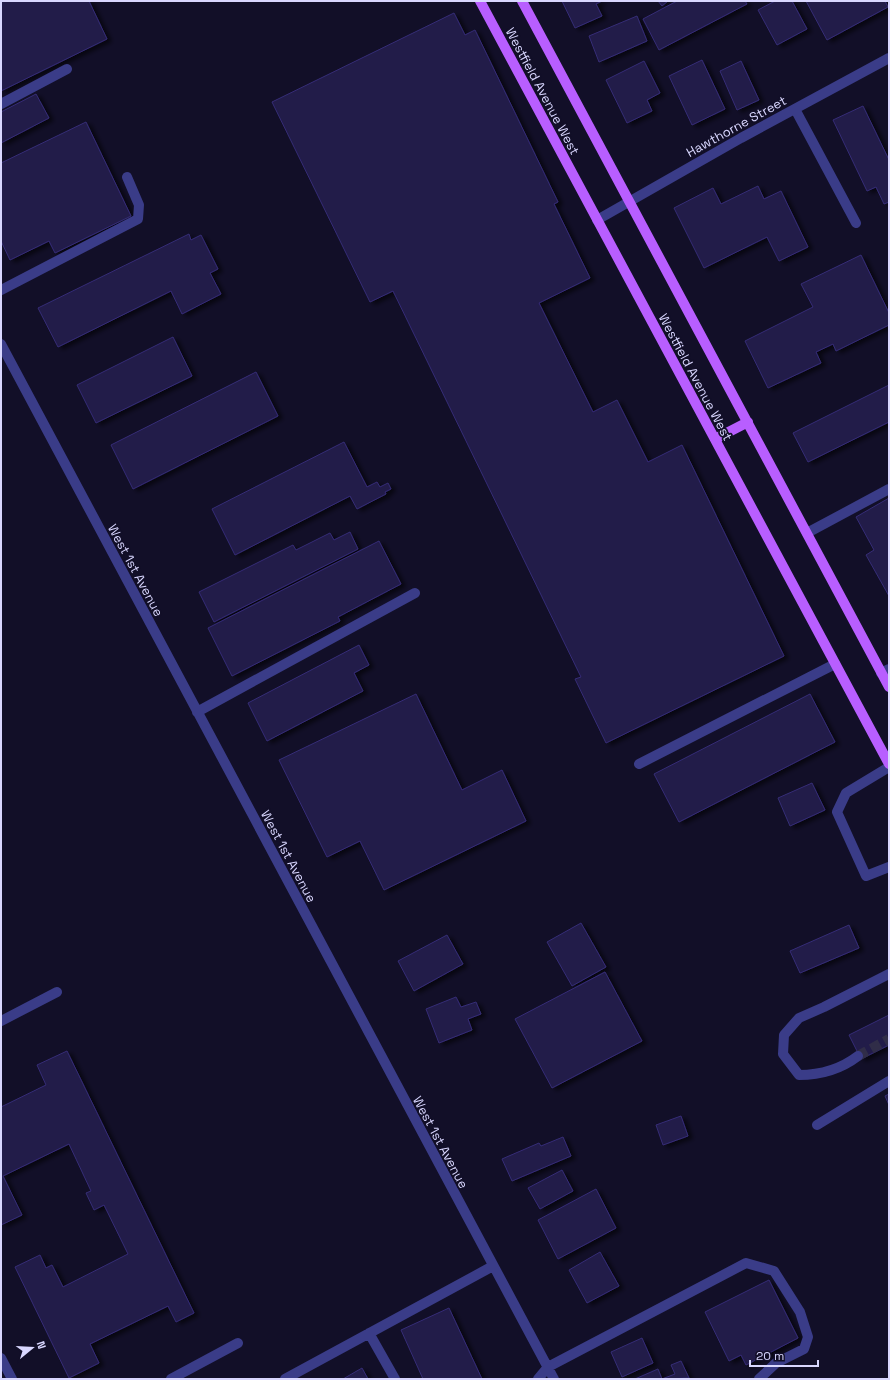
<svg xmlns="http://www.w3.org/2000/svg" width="890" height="1380" font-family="'Space Grotesk',sans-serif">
  <defs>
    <filter id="shadow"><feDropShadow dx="4.5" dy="2.5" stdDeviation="2" flood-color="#0009"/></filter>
  </defs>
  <rect width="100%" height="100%" fill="#120f28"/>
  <path fill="#211b4a" stroke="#362d76" filter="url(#shadow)" d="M1,1h88l18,38 -106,52z
    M562,1h40l-6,3 6,12 -27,12z
    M658,1h10l-6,5z
    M677,1h68l2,3 -88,46 -16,-31z
    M775,1h17l15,28 -30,16 -19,-35z
    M806,1h79l3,6 -61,33z
    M454,13l11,22 10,-5 83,172 -4,2 36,74 -51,25 54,109 24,-12 31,62 34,-17 102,211 -178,87 -31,-64 6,-2 -188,-386 -23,11 -98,-200z
    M637,16l10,25 -48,21 -10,-26z
    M702,60l23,49 -33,16 -23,-49z
    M644,61l16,32 -13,7 5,11 -25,12 -21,-43z
    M741,61l18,39 -22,10 -17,-39z
    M36,94l13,24 -48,25v-31z
    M863,106l26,54v42l-5,2 -8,-17 -9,4 -34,-71z
    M86,122l45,94 -76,37 -6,-12 -39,19 -9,-19v-78z
    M758,186l6,13 17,-8 27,56 -29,14 -12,-24 -63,31 -30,-60 39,-20 8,16z
    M189,234l2,6 10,-5 17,34 -8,4 11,21 -39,20 -11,-23 -113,56 -20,-39z
    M861,255l28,58v12l-53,26 -3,-7 -17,8 5,11 -53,25 -23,-47 68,-34 -12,-23z
    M173,337l19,39 -96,47 -19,-38z
    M256,372l22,44 -145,73 -22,-44z
    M889,385v37l-81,40 -15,-29z
    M344,442l23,45 10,-5 3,5 8,-4 3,6 -6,3 1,2 -29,15 -7,-13 -115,59 -23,-46z
    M889,498v98l-23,-41 8,-5 -18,-33z
    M350,532l8,17 -144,73 -15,-30 94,-47 3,5 34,-17 4,7z
    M379,541l22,43 -63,33 2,4 -108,55 -24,-48z
    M359,645l10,20 -15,8 9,18 -96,50 -19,-38z
    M416,694l46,96 40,-20 24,51 -142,69 -24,-49 -33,16 -48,-97z
    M810,694l25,48 -156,80 -25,-48z
    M812,783l13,27 -35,16 -12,-28z
    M581,923l25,44 -34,19 -25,-44z
    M849,925l10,23 -59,25 -10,-22z
    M447,935l16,29 -49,27 -16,-30z
    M605,972l37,69 -90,47 -37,-69z
    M456,997l5,10 15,-5 5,12 -13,5 4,11 -33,13 -13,-34z
    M889,1015v30l-28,14 -12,-24z
    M67,1051l127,262 -18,9 -8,-16 -78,38 9,19 -30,15 -54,-111 25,-12 6,13 6,-3 11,22 65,-33 -24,-49 -10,5 -8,-17 5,-2 -22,-47 -66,32 19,39 -21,10v-118l45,-22 -9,-20z
    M889,1094v11l-4,-9z
    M681,1116l7,20 -25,9 -7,-20z
    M563,1137l8,19 -59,25 -10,-22 37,-16 2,3z
    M562,1170l11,21 -33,18 -12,-21z
    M596,1189l20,39 -58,31 -20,-39z
    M600,1252l19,34 -32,17 -18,-33z
    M769,1280l29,58 -52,27 -5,-10 -12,6 -24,-49z
    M449,1308l33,71h-59l-22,-49z
    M642,1338l11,25 -31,14 -11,-25z
    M681,1361l8,17 -27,1 13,-5 -4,-9z
    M362,1368l6,11h-25z
    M658,1369l4,10h-27z"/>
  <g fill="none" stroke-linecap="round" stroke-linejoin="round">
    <path stroke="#302d48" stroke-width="10" stroke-dasharray="10 5" stroke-linecap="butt" d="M858,1056l31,-17"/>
    <path stroke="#3a3c88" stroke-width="10" d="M1,104l66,-35
      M795,109l61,114
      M597,220l144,-82 148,-80
      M1,290l137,-71 1,-14 -12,-28
      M1,344l553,1035
      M807,533l82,-44
      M881,673l8,-4
      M197,712l218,-119
      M639,764l196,-100
      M889,767l-43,26 -9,19 29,64 23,-9
      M1,1021l56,-29
      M858,1056c-17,13 -38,19 -59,19l-16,-21 1,-19 15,-17 25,-11 65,-33
      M817,1125l72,-44
      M369,1333l26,46
      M1,1358l11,21
      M171,1379l67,-36
      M285,1379l208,-113
      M538,1379l10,-12 198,-104 28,8 26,41 8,25 -4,12 -28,14 -17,16"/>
    <path stroke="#b85eff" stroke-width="10" d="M480,1l409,763
      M522,1l367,686
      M715,439l33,-17"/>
  </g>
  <g text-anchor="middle" stroke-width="3.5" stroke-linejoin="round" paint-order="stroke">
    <g font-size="13" fill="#d9d7ff" stroke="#120f28">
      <text transform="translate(543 91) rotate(62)" y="5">Westfield Avenue West</text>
      <text transform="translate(736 126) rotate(-29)" y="5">Hawthorne Street</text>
      <text transform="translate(696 377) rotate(62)" y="5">Westfield Avenue West</text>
      <text transform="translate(136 570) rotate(62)" y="5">West 1st Avenue</text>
      <text transform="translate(289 856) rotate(62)" y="5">West 1st Avenue</text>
      <text transform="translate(441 1142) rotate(62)" y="5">West 1st Avenue</text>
    </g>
  </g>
  <rect width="890" height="1380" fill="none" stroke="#d9d7ff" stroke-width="4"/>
  <g transform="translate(32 1348) rotate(72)" stroke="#120f28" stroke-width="3" paint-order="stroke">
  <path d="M0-3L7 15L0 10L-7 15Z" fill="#d9d7ff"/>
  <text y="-6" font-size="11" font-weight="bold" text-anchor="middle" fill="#d9d7ff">N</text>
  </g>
  <path d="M750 1360v6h68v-6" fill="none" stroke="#d9d7ff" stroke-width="2"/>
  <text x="756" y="1360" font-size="12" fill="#d9d7ff" stroke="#120f28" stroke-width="3" paint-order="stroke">20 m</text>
</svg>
